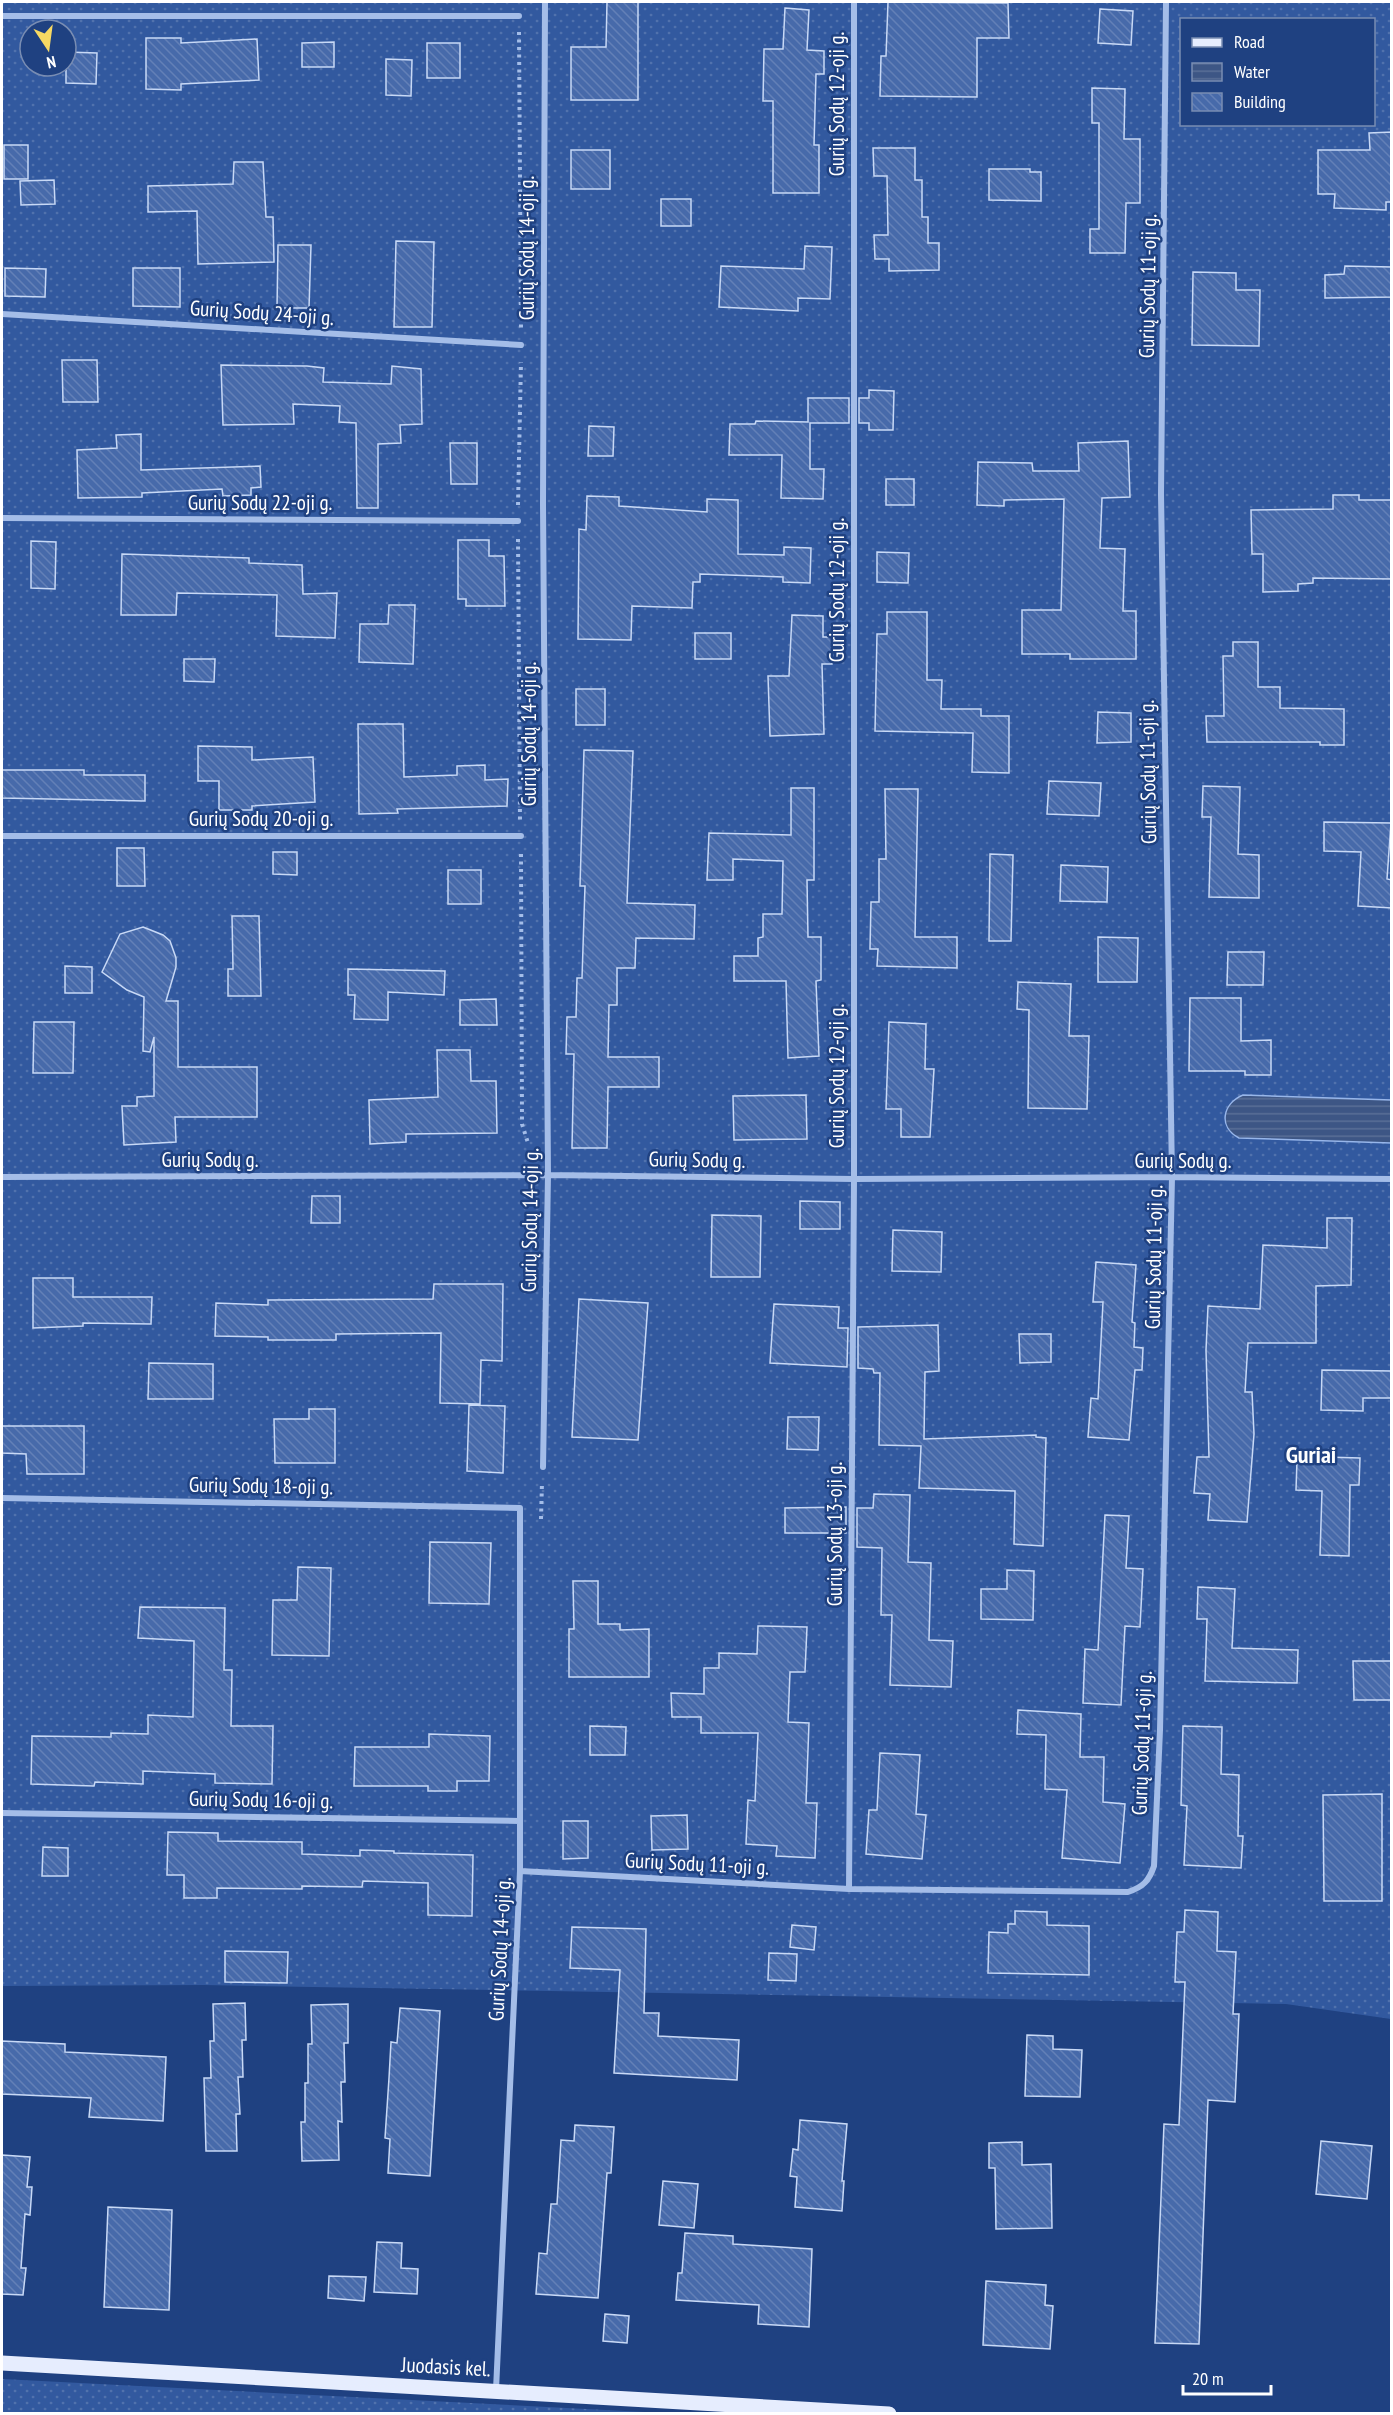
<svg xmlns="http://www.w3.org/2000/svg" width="1393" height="2415" font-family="'PT Sans Narrow',sans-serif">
  <defs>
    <pattern id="garden-dots" width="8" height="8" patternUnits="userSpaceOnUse" patternTransform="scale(1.5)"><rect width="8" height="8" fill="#32599f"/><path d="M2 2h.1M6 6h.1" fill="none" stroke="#5172ad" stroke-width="1.8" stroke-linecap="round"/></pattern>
    <pattern id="water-rules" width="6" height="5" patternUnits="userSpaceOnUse" patternTransform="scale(1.5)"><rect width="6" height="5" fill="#3d5685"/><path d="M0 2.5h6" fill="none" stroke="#5a6f97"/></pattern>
    <pattern id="building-back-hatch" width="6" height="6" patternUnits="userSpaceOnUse" patternTransform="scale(1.5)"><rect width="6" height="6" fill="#476aaa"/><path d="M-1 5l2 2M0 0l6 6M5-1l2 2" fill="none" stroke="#6380b7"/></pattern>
  </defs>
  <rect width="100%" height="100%" fill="#1f4181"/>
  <path fill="url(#garden-dots)" fill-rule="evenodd" d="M2,2h1389v2017l-105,-15 -1082,-19 -202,1zM1182,20h192v104h-192zM30,30h36v36h-36z
    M2,2379l662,34h-662z"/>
  <path fill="url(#water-rules)" stroke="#97b6ea" stroke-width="1.5" d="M1243,1095l148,5v43l-152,-5c-21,-11 -17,-34 4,-43z"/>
  <path fill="url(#building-back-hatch)" stroke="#c8d9f6" stroke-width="1.5" d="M607,2h31v98h-67v-53h35z
    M888,2l120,1 1,35h-32v59l-97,-1 1,-40h5z
    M785,8l24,2 -2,40 17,1v23h-8l-2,71h5v48h-46v-92h-10l1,-52h19z
    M1100,9l33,2 -2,34 -33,-2z
    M146,38h35v5l76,-4 2,41 -78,4v6l-35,-1z
    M334,42v25h-32v-24z
    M427,43h33v35h-33z
    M66,52l31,1 -1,31 -30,-1z
    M386,59l26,1 -1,36 -25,-1z
    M1092,88l33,1 -1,50h16v64h-14l-1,50h-35v-24h9v-106h-7z
    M1392,132v70h-6v8l-52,-2 1,-14h-17v-44h52l-1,-17z
    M4,145h24v34h-24z
    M873,148h42v32h7v37h6v26h11v27l-50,1v-12h-14l-1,-24h14l-1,-59h-13z
    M571,150h39v39h-39z
    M234,162h29l3,55h7l1,45 -76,2 -1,-53 -49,1v-26l85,-2z
    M989,169h41v3h11v29l-52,-1z
    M54,180l1,24 -34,1 -1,-24z
    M661,199h30v27h-30z
    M396,241l38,1 -2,85h-38z
    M278,245h33l-2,63h-32z
    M805,246l27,1 -2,52 -32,-1v13l-79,-4 2,-41 83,3z
    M1345,266l47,1v30l-67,1v-23l19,-1z
    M5,268l41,1 -1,28 -40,-1z
    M133,268h47v39l-47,-1z
    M1193,272l43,1v17h24l-1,56 -67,-1z
    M62,360h35l1,42h-35z
    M221,365l86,1 17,2 -1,14 68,2 1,-18 29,3 1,55 -22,1 1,18 -23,1v64h-21l-1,-85 -17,-1 1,-16 -47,-2 1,20 -71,1z
    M869,390l25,1 -1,39h-24v-7h-10v-25h10z
    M808,398h41v25h-39v46h14l-1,30 -42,-1 1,-43h-53l1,-31h25l1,-3 52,1z
    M589,426l25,1 -1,29h-25z
    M141,434v36l119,-4 1,21 -10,1v7l-28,1 -1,-7 -80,4v4l-64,1 -1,-48 40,-2 -1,-13z
    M1128,441l2,56 -28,1 -2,50 25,1 -2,62h13v48h-66v-5h-48v-44h39l3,-111 -60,1v6l-27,-1 1,-43 54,1 1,8h46l-1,-28z
    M450,443h27v41h-26z
    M886,479h28v26h-28z
    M1333,495h26v5h33v79l-79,-1v5l-15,1v7l-35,1v-38h-11l-1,-44 82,-1z
    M587,496l32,1v9l88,6v-13l31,1v54l46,1v-8l27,1 -1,35 -27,-1v-5l-83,-3v8h-7l-1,26 -60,-2 -1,34 -53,-1 1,-110 7,1z
    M458,540h31v16h15l1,50h-39v-7h-8z
    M31,541l25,1 -1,47 -24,-1z
    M877,552l32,1 -1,30 -31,-1z
    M122,554l127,4v5l53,2 1,29 34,-1 -2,45 -59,-2 1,-41 -100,-2 -1,22h-55z
    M389,605h26l-2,59 -54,-2 1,-38h28z
    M887,612h40v68h15l-1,29h40v7h28v57l-37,-1 1,-39 -98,-2 2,-97h10z
    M792,615l31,1v21h10l-1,27h-10l2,70 -54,2 -2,-60h21z
    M695,633h36v26h-36z
    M1233,642h25v45h22v21l64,1v36h-24v-3h-113l-1,-26h18l-1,-60h10z
    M184,659h31l-1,23 -30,-1z
    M576,689h29v36h-29z
    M1098,712l33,1v29l-34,1z
    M358,724h45l1,53 53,-2v-9l28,-1v15l23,-1 -1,27 -110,3 1,4 -39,1z
    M198,746l54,1v13l61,-3 2,45 -63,4v4h-33v-29h-21z
    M584,750l49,1 -6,152 68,2 -1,34 -58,-1 -1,30h-18v37h-8l-1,52h51v30h-51l-1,61h-35l2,-94h-8l1,-37h9l1,-39h5l3,-92h-5z
    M2,770h82v5h61v26l-143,-3z
    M1049,781l52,2 -2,33 -52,-2z
    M1203,786l37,1 -2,67 21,1v43l-50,-1 2,-80h-9z
    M791,788h23v92h-7l1,57h13v43l-5,1 3,75 -31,2 -2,-77h-52v-25h24v-18l5,-1v-23h19l1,-53 -50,-2v21h-26l2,-47 82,2z
    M885,789h33l-3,148h42v31l-80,-2 1,-17h-8l1,-47h8v-43h7z
    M1324,822l67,1 -4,56 5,1v28l-34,-2 3,-54 -37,-1z
    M117,848h27l1,38h-28z
    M273,852h24v23l-24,-1z
    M990,854l23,1 -2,86h-22z
    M1061,865l47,2 -1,35 -47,-1z
    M448,870h33v34h-33z
    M232,916h27l2,80h-33v-27h5z
    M143,927l20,8 7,6 6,17v9l-10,34h12v66h79v50h-82l1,25 -52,3 -2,-39h15v-9l17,-1v-59l-4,15 -7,-1 1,-54 -17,-7 -25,-18 18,-38z
    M1098,937l40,1 -1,44h-39z
    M1228,952h36l-1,33h-36z
    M65,966l27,1v26h-27z
    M348,969l97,2 -1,24 -56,-3v28l-34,-1 1,-24h-7z
    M1018,982l53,2 -2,52h20l-2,73 -59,-1 1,-98 -12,-1z
    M1190,998h51v43l30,-1v35h-26v-4h-56z
    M496,999l1,26h-37v-25z
    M34,1022h40l-1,51h-40z
    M889,1022l37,2 -1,45h9l-4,68h-29v-28h-15z
    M437,1050h33l1,31h25l1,52 -91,1v8l-36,2 -1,-44 69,-3z
    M806,1095l1,44 -73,1 -1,-44z
    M312,1196h28v27h-29z
    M800,1201l40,1v27h-40z
    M712,1215l49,1 -1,61h-49z
    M1327,1218h25l-1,67 -35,1v57h-68l-3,49h7l2,42 -7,88 -39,-2 2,-26 -16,-1 3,-36h12l-3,-107 2,-44 52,3 3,-64 64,3z
    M893,1230l49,2 -1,40 -49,-1z
    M1096,1262l40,3 -4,57 3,1 -1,24 9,1 -1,22h-7l-6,70 -41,-3 3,-39 7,1 5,-97h-10z
    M33,1278h40v19h79l-1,27 -68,-1v3l-50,2z
    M434,1284h69l-1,77 -21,-1 -1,44 -40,-1 1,-70 -105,1v6h-68v-3l-53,-1 1,-33 52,2v-5l165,-1z
    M579,1299l69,4 -10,137 -66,-3z
    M774,1304l65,3 -1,21h10l-1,39 -77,-4z
    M938,1325l1,46 -14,1 -1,67 112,-4v2l10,1 -3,108 -29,-2 1,-53 -96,-3 2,-42 -42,-1 1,-72h-6l-1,-4 -15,-1v-41z
    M1019,1334h32v28l-31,1z
    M149,1363l64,1v35h-65z
    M1322,1370l70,1v27h-29v13l-42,-1z
    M469,1405l36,1 -2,67 -36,-2z
    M309,1409h26v54h-60l-1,-44h35z
    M788,1417h31l-1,33 -31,-1z
    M2,1426h82v48h-57l-1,-20 -24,-1z
    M1325,1457l35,1 -1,27h-9l-1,71 -29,-1 2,-64 -26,-1 1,-30 28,1z
    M874,1494l36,1 -2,67 23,1 -2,77 24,1 -2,46 -61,-2 2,-70h-11l1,-67 -25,-1v-39h16z
    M846,1507v26h-61v-25z
    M1105,1515l24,1 -3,52 17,1 -3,58 -15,-1 -4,79 -38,-2 2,-54 13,1z
    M430,1542l61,1 -2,61 -60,-1z
    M298,1567l33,1 -2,88 -57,-1 1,-55h24z
    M1007,1570l27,1 -1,49 -52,-1v-30h26z
    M573,1581h25v43h22v6l29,-1v48h-80v-48h5z
    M1198,1587l37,2 -3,59 66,2 -1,33 -92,-2 2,-62h-10z
    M140,1607l85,1 -1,62h8l-1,56h42l-1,58 -57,-1v-9l-72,-3v13l-48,-2 -1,4 -63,-2 1,-48 79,1v-4l37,1v-19l45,2 1,-76 -56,-3z
    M758,1626l49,1 -2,45h-15l-2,50 21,1 -3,80h11l-2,55 -39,-2 1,-10 -31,-2 2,-44 7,1 3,-68h-57v-16h-29l-1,-24 33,1v-26h15v-15l38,1z
    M1353,1661h39v39h-38z
    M1018,1710l63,4 -1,43h24l-1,45 22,2 -5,59 -58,-5 5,-68 -22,-1 1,-54 -29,-1z
    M590,1726l36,1 -1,28h-35z
    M1183,1726l39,1 -1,47 18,1 -1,61h5l-2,32 -57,-3 3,-59 -6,-1z
    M429,1734l61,2 -1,45h-32v10h-29v-5h-74l1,-39h74z
    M880,1753l40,2 -4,59 10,1 -4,44 -56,-5 3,-44h8z
    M1382,1794v107h-58l-1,-106z
    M687,1815l1,34 -36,1 -1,-34z
    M563,1821h25v37l-25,1z
    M168,1832l50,1v8l84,1v12l58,2v-6l34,1v2l79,2 -1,61 -44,-1v-32l-65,-2 -1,6 -60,-1v3l-85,-1v10h-33v-23h-17z
    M43,1847l25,1v28h-26z
    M1185,1910l33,2 -1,39 19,1 -3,62h6l-4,88 -27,-2 -9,244 -44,-1 9,-219 15,1 6,-143h-10l2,-50h7z
    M1015,1911l32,1v13l42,1v49l-101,-2 1,-41 19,1v-9h7z
    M792,1925l24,2 -2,23 -24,-3z
    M572,1927l74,2 -2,84h15l-1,23 81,4 -2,40 -123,-7 6,-103 -50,-2z
    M225,1951l63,1 -1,31 -62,-1z
    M769,1953l28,1 -1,27 -28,-1z
    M245,2003l1,37h-4l1,37h-5l2,37h-4l1,37h-31l-2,-73h7l-1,-37h4l-1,-37z
    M348,2004v39h-4l1,39h-4l1,40 -4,-1 1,39 -37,1 -1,-39h4v-39h3v-39h4l-1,-39z
    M400,2008l40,3 -10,165 -42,-3 2,-34 -5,-1 4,-60 2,-36 6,1z
    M1027,2035l26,1v13l29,1 -2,47 -55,-1z
    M2,2041l63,3v8l101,5 -3,64 -74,-4 2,-19 -89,-4z
    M800,2120l47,4 -5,57h2l-2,30 -47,-4 2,-30 -7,-1 3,-27 5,1z
    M575,2125l39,2 -3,46h-4l-9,125 -62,-4 3,-41 8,1 4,-50h6l4,-64 13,1z
    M1321,2141l51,5 -5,53 -51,-5z
    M1022,2142v23l29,-1 1,64 -56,1 -1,-61h-6v-25z
    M2,2155l28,2 -3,30h5l-2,28 -5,-1 -4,54h5l-3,27 -21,-1z
    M663,2181l35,3 -4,44 -35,-3z
    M108,2207l64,3 -3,100 -65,-3z
    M685,2233l48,3v8l79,5 -3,78 -51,-3 1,-19 -83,-5 2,-27h4z
    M377,2242l25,1 -1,25 17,1 -1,25 -43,-2z
    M329,2276l37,1 -2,24 -36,-3z
    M986,2281l60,4 -1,20 8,1 -3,43 -67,-4z
    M605,2314l24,2 -2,27 -24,-2z"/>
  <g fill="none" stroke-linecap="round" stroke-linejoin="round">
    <path stroke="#a4bde8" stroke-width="4" stroke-dasharray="3 4.5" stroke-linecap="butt" d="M519,32l2,296
      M518,505l3,-143
      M518,539l2,281
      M521,854l1,270 6,19
      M541,1519l1,-37"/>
    <path stroke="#a4bde8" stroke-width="6" d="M2,16h517
      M2,314l519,31
      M2,518l516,3
      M2,836h519
      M2,1177l546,-2 306,4 318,-2 220,2
      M543,1467l5,-292 -5,-671 2,-502
      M2,1498l518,10v363l-24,519
      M2,1813l518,8
      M520,1871l329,18 279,3c15,-5 21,-11 26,-26l6,-136 12,-553 -11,-683 5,-492
      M849,1889l5,-710v-1177"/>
    <path stroke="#e6edfe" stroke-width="15" d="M2,2363l887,51"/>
  </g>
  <g text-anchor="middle" stroke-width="5" stroke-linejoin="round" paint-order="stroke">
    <g font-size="21" fill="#fff" stroke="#1f4181">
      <text transform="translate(837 104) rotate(-90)" y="7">Gurių Sodų 12-oji g.</text>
      <text transform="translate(527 248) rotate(-90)" y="7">Gurių Sodų 14-oji g.</text>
      <text transform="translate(1148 286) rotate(-89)" y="7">Gurių Sodų 11-oji g.</text>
      <text transform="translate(262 313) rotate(4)" y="7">Gurių Sodų 24-oji g.</text>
      <text x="260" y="510">Gurių Sodų 22-oji g.</text>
      <text transform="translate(837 590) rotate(-90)" y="7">Gurių Sodų 12-oji g.</text>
      <text transform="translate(529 734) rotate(-90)" y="7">Gurių Sodų 14-oji g.</text>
      <text transform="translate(1148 772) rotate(-91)" y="7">Gurių Sodų 11-oji g.</text>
      <text x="261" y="826">Gurių Sodų 20-oji g.</text>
      <text transform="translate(837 1076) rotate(-90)" y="7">Gurių Sodų 12-oji g.</text>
      <text x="210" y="1167">Gurių Sodų g.</text>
      <text transform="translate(697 1160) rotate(1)" y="7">Gurių Sodų g.</text>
      <text x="1183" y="1168">Gurių Sodų g.</text>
      <text transform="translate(530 1220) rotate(-89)" y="7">Gurių Sodų 14-oji g.</text>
      <text transform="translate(1154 1257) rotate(-89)" y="7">Gurių Sodų 11-oji g.</text>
      <text transform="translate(261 1486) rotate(1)" y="7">Gurių Sodų 18-oji g.</text>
      <text transform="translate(835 1534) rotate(-90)" y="7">Gurių Sodų 13-oji g.</text>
      <text transform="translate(1142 1743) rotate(-88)" y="7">Gurių Sodų 11-oji g.</text>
      <text transform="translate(261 1800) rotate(1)" y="7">Gurių Sodų 16-oji g.</text>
      <text transform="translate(697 1864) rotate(3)" y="7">Gurių Sodų 11-oji g.</text>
      <text transform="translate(500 1949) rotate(-87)" y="7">Gurių Sodų 14-oji g.</text>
      <text transform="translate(446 2367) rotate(3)" y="7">Juodasis kel.</text>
    </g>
    <g font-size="24" font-weight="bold" fill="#fff" stroke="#1f4181">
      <text x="1311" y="1463">Guriai</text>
    </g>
  </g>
  <rect width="1393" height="2415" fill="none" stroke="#ffffff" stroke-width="6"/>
  <rect x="1180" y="18" width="195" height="108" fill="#1f4181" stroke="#798db3" stroke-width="1.5"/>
  <rect x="1192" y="38" width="30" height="9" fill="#e6edfe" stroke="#798db3" stroke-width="1.5"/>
  <text x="1234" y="48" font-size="18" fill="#ffffff">Road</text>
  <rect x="1192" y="63" width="30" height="18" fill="url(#water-rules)" stroke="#798db3" stroke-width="1.5"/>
  <text x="1234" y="78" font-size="18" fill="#ffffff">Water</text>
  <rect x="1192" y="93" width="30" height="18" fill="url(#building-back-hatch)" stroke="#798db3" stroke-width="1.5"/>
  <text x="1234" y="108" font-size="18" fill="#ffffff">Building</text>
  <g transform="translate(48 48) rotate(167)"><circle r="28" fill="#1f4181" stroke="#798db3" stroke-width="1.5"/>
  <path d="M0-4.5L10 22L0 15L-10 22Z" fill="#f7d963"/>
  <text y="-9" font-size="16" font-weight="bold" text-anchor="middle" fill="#ffffff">N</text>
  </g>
  <path d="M1183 2385v9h88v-9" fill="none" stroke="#ffffff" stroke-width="3"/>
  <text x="1192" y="2385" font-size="18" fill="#ffffff" stroke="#1f4181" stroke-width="4.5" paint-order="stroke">20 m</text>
</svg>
